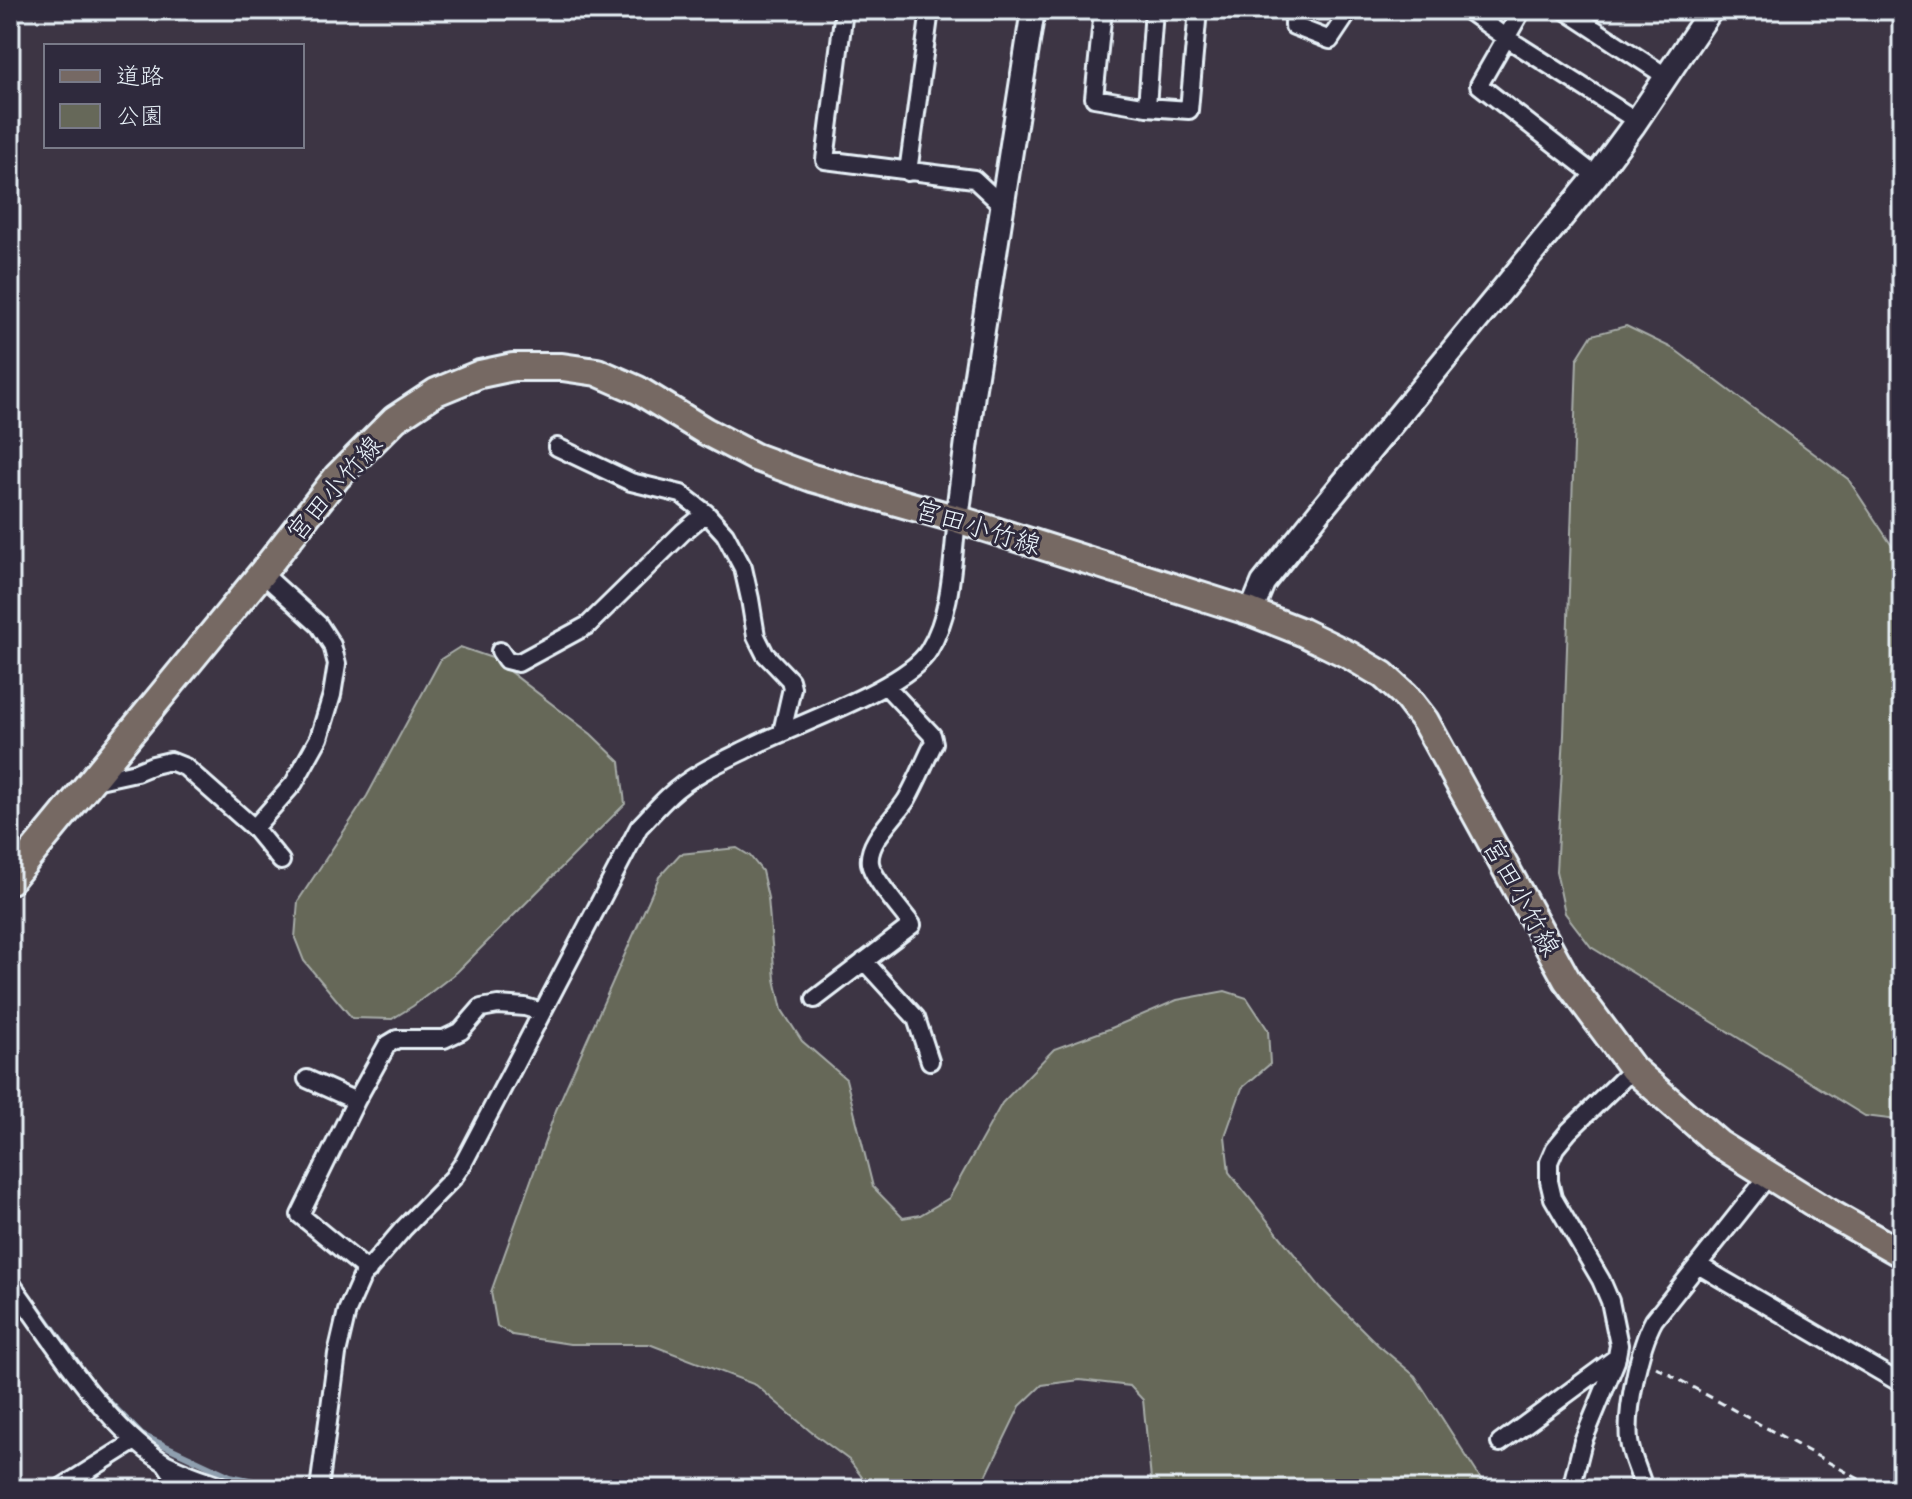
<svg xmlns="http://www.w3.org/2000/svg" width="1912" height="1499" font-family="Pangolin,'Klee One',sans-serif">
  <rect width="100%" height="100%" fill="#3d3544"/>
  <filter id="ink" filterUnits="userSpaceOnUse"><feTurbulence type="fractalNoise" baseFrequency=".0125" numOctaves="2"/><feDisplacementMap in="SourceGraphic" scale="16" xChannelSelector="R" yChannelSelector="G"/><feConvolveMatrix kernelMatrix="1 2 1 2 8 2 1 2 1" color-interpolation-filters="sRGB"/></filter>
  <g filter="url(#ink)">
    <path fill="#666859" stroke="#a7aca8" stroke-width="2" d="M1626,326l48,23 174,130 54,82v555l-5,4 -32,-4 -274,-169 -26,-34 -9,-42 8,-136 13,-376 15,-24z
      M460,647l32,11 99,76 29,28 5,42 -168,168 -44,34 -21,13 -40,-1 -48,-57 -9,-23 3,-37 69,-105 74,-137z
      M737,848l13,8 12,15 6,27 7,81 7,31 20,31 44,38 27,108 30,31 17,-3 29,-17 53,-95 52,-54 55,-20 68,-29 48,-9 22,7 21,32 2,34 -28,24 -17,48 4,36 92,116 57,57 37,31 66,103v10h-329l-9,-89 -13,-14 -50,-6 -38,5 -22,21 -40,83h-109l-22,-29 -39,-29 -54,-46 -107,-41h-79l-58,-9 -15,-9 -6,-34 65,-182 103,-233 21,-23z"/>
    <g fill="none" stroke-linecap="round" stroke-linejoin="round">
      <path stroke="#8f9faf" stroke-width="6" d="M10,1268l10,14
        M38,1307l40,56
        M96,1388l46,47 88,41 62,13"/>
      <defs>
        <path id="street" d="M844,10l-19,150 149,19 29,27
          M1103,10l-9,88 53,9 42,3 9,-100
          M1294,10v16l36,14 20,-30
          M1467,10l38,27 132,84
          M1522,10l-43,75 117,91
          M1565,10l102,67
          M1147,107l7,-97
          M908,172l22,-162
          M557,447l74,35 50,12 25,19 19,21 18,34 7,31 6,37 9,18 25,26 2,8 -10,44
          M262,573l57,52 13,20 5,19 -5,31 -13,43 -25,45 -40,45 27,33
          M500,651l6,9 12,3 70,-38 95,-93 23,-19
          M90,782l46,-10 17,-7 17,-4 15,6 69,61
          M864,961l52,57 14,43
          M815,999l97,-74c-10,-14 -40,-47 -42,-62 -3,-22 26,-46 37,-64 10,-18 18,-38 27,-56l-2,-8 -46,-49
          M307,1079l49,22
          M1698,1265l204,119
          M368,1271l-68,-56 56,-114 31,-56 10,-6h47l17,-8 20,-23 17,-3 27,2 17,5
          M10,1282c41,56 93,142 152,179 19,12 47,19 68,28
          M1500,1443l117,-86
          M165,1463l18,26
          M59,1489l76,-48
          M319,1489l18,-135 10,-43 15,-34 41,-48 50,-51 11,-16 175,-335c10,-10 19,-21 30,-31 23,-22 56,-36 84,-50 41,-21 155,-59 176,-96 23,-37 23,-88 28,-131
          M1571,1489l12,-48 33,-80 3,-16 -9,-44 -9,-21 -48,-82 -4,-17v-19l6,-14 14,-17 64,-62
          M1644,1489c-4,-16 -13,-32 -15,-48 -3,-31 10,-94 25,-121l115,-145"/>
        <path id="secondary" d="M957,519l16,-125 60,-384
          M1251,612l12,-29 62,-78 271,-329 37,-50 78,-116"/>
        <path id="primary" d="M10,880l252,-307 75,-96 58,-58 41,-27 44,-18 33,-7h49l35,5 41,18 67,41 50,26 57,21 145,41 294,93 51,20 47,23 34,20 22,20 20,26 142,259 66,89 86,75 109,68 74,42"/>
      </defs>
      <use href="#street" stroke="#e8f1f8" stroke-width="22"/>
      <use href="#secondary" stroke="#e8f1f8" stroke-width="28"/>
      <use href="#primary" stroke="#e8f1f8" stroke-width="32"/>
      <path stroke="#e8f1f8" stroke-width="3" stroke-dasharray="8 6" stroke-linecap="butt" d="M1656,1367l221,122"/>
      <use href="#street" stroke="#2f2a3d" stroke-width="16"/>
      <use href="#secondary" stroke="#2f2a3d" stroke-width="22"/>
      <use href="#primary" stroke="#766964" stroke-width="26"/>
    </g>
  </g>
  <g text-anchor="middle" stroke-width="6" stroke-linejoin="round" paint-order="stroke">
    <g font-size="26" fill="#e8f1f8" stroke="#2f2a3d">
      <text transform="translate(334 488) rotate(-49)" y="9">宮田小竹線</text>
      <text transform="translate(978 527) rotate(17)" y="9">宮田小竹線</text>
      <text transform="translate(1522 897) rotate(61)" y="9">宮田小竹線</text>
    </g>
  </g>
  <rect width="1912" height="1499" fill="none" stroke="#2f2a3d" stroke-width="40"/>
  <rect x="20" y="20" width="1872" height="1459" fill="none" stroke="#e8f1f8" stroke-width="3" filter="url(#ink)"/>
  <rect x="44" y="44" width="260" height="104" fill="#2f2a3d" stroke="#797a88" stroke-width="2"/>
  <rect x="60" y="70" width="40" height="12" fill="#766964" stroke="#797a88" stroke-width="2"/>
  <text x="116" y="84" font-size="24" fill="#e8f1f8">道路</text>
  <rect x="60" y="104" width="40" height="24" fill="#666859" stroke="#797a88" stroke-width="2"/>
  <text x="116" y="124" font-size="24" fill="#e8f1f8">公園</text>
</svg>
